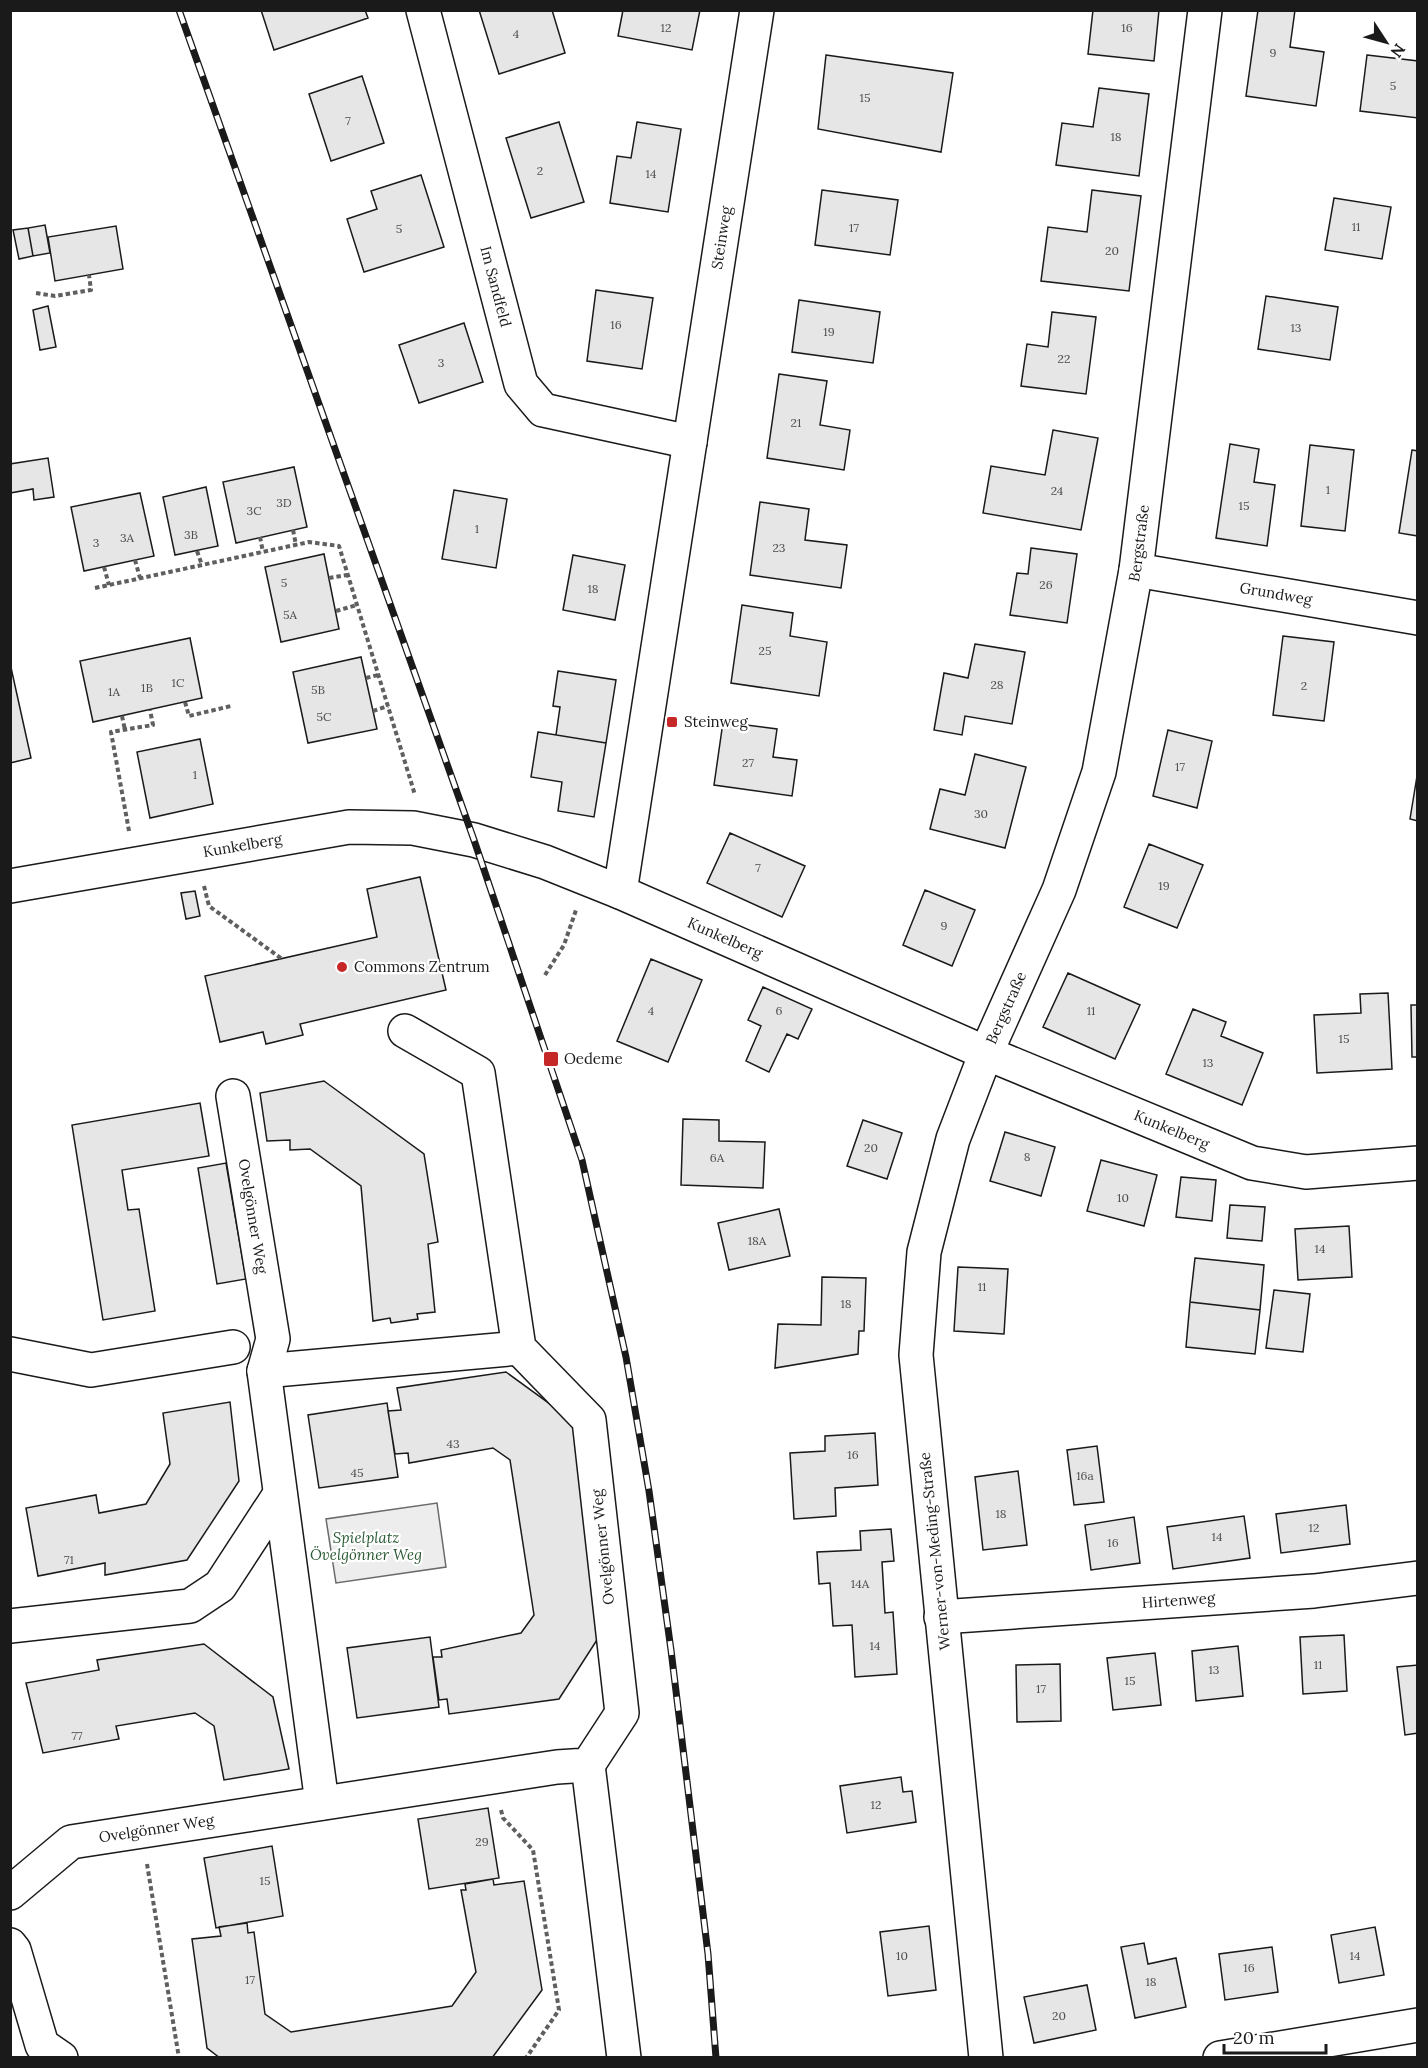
<svg xmlns="http://www.w3.org/2000/svg" width="1428" height="2068" font-family="Lora,serif">
  <rect width="100%" height="100%" fill="#fff"/>
  <path fill="#ededed" stroke="#6a6a6a" stroke-width="1.5" d="M437,1503l9,64 -110,16 -10,-64z"/>
  <path fill="#e6e6e6" stroke="#1a1a1a" stroke-width="1.5" d="M261,10h104l3,8 -94,32z
    M479,10h73l13,43 -66,21z
    M623,10h77l-8,40 -74,-14z
    M1093,10h66l-5,51 -66,-7z
    M1258,10h37l-5,37 34,5 -8,54 -70,-10z
    M826,55l127,18 -12,79 -123,-23z
    M1367,55l51,6v57l-58,-7z
    M362,76l22,67 -53,18 -22,-67z
    M1099,88l50,6 -10,82 -83,-11 6,-42 31,4z
    M559,122l25,80 -53,16 -25,-80z
    M637,122l44,7 -13,83 -58,-9 7,-47 14,2z
    M421,175l23,72 -80,25 -17,-53 30,-10 -6,-18z
    M822,190l76,10 -8,55 -75,-10z
    M1092,190l49,6 -12,95 -88,-10 7,-54 39,5z
    M1334,198l57,9 -9,52 -57,-9z
    M45,225l5,28 -17,3 -5,-28z
    M116,226l7,43 -68,12 -7,-44z
    M28,228l5,28 -14,3 -6,-29z
    M596,290l57,8 -11,71 -55,-8z
    M1266,296l72,11 -8,53 -72,-11z
    M799,300l81,12 -7,51 -81,-11z
    M48,306l8,41 -16,3 -7,-40z
    M1052,312l44,5 -10,77 -65,-8 6,-42 21,3z
    M464,323l19,59 -64,21 -20,-58z
    M779,374l48,7 -7,44 30,5 -6,40 -77,-12z
    M1053,430l45,8 -17,92 -98,-17 8,-47 54,9z
    M1230,444l29,5 -5,33 21,3 -8,61 -51,-8z
    M1310,445l44,5 -9,81 -44,-5z
    M1412,450l6,1v85l-19,-3z
    M48,458l6,39 -20,3 -1,-11 -23,4v-29z
    M294,467l13,60 -71,16 -13,-61z
    M206,487l12,59 -43,9 -12,-58z
    M454,490l53,9 -11,69 -54,-9z
    M140,493l14,63 -70,15 -13,-64z
    M760,502l49,7 -4,31 42,5 -6,43 -91,-13z
    M1031,548l46,6 -10,69 -57,-8 7,-42 11,1z
    M324,554l15,75 -58,13 -16,-75z
    M573,555l52,10 -10,55 -52,-10z
    M742,605l51,8 -3,23 37,6 -8,54 -88,-13z
    M1283,636l51,6 -10,79 -51,-6z
    M190,638l12,60 -109,24 -13,-61z
    M975,644l50,8 -13,72 -47,-8 -3,19 -28,-5 10,-57 24,5z
    M361,657l16,72 -69,14 -15,-71z
    M10,663l21,95 -21,5z
    M558,671l58,9 -10,63 -50,-8 4,-28 -7,-1z
    M723,722l54,7 -4,28 24,3 -5,36 -78,-11z
    M1168,730l44,11 -15,67 -44,-12z
    M538,732l68,11 -12,74 -36,-6 4,-29 -31,-5z
    M200,739l13,65 -63,14 -13,-66z
    M975,754l51,13 -21,81 -75,-19 10,-40 25,6z
    M1418,770v51l-8,-2z
    M730,833l75,33 -23,51 -75,-34z
    M1149,844l54,21 -26,63 -53,-21z
    M420,877l26,113 -146,34 3,11 -37,9 -3,-12 -43,10 -15,-66 172,-39 -10,-48z
    M925,890l50,20 -23,56 -49,-21z
    M195,891l5,25 -14,3 -5,-26z
    M651,959l51,21 -34,82 -51,-21z
    M1068,973l72,32 -25,54 -72,-32z
    M763,987l49,22 -14,30 -11,-5 -18,38 -23,-11 15,-35 -13,-6z
    M1388,993l4,76 -75,4 -3,-58 47,-2 -1,-19z
    M1411,1005h7v52h-6z
    M1193,1009l33,13 -5,14 42,17 -21,52 -76,-31z
    M324,1081l100,73 14,88 -10,2 7,68 -18,2 1,5 -27,4 -1,-5 -17,3 -12,-135 -51,-37 -20,1v-10l-23,1 -7,-48z
    M200,1103l9,53 -87,14 6,40 11,-1 16,102 -52,9 -31,-195z
    M683,1119l36,1v21l46,1 -2,46 -82,-3z
    M863,1120l39,13 -15,46 -40,-13z
    M1005,1132l50,15 -14,49 -51,-15z
    M1101,1160l56,15 -13,51 -57,-15z
    M226,1163l20,116 -29,5 -19,-116z
    M1181,1177l35,3 -4,41 -36,-4z
    M1230,1205l35,2 -3,34 -35,-3z
    M779,1209l11,47 -61,14 -11,-47z
    M1349,1226l3,51 -54,3 -3,-51z
    M1195,1258l69,7 -4,45 -70,-8z
    M958,1267l50,2 -4,65 -50,-3z
    M822,1277l44,1 -2,53h-5l-1,23 -83,14 3,-44 43,1z
    M1274,1290l36,4 -7,58 -37,-4z
    M1190,1302l70,8 -5,44 -69,-7z
    M506,1372l70,51 28,206 -45,70 -110,15 -2,-15 -8,1 -6,-43h9l-1,-7 80,-17 13,-18 -24,-155 -17,-12 -84,15 -1,-10 -13,1 -7,-43 13,-1 -4,-22z
    M230,1402l9,79 -52,79 -82,15v-12l-67,13 -12,-68 70,-13 3,18 47,-9 24,-40 -7,-51z
    M387,1403l11,74 -79,11 -11,-73z
    M875,1433l3,52 -43,3 1,28 -42,3 -4,-66 35,-2v-15z
    M1097,1446l7,56 -30,3 -7,-55z
    M1018,1471l9,74 -44,5 -8,-73z
    M1346,1505l4,39 -69,9 -5,-39z
    M1244,1516l6,42 -77,11 -6,-42z
    M1134,1517l6,46 -49,7 -6,-45z
    M891,1529l3,32 -12,1 3,51 8,-1 4,62 -42,3 -3,-52 -19,1 -3,-43 -11,1 -2,-32 44,-2 -1,-19z
    M1344,1635l3,56 -44,3 -3,-57z
    M430,1637l9,70 -82,11 -10,-70z
    M204,1644l69,53 16,72 -65,11 -10,-54 -19,-13 -79,13 3,13 -76,14 -17,-70 73,-13 -2,-10z
    M1238,1646l5,50 -47,5 -4,-50z
    M1155,1653l6,52 -48,5 -6,-52z
    M1060,1664l1,57 -44,1 -1,-57z
    M1418,1665v68l-13,2 -8,-68z
    M901,1777l2,15 9,-1 4,31 -69,11 -7,-47z
    M488,1808l11,70 -70,11 -11,-70z
    M272,1846l11,70 -67,12 -12,-70z
    M493,1879l1,6 30,-4 18,109 -50,68h-272l-13,-10 -15,-109 29,-3 -2,-9 28,-4 1,10 6,-1 11,82 26,18 161,-26 24,-34 -15,-82h5l-1,-6z
    M929,1926l7,64 -48,6 -8,-64z
    M1375,1927l9,48 -45,8 -8,-48z
    M1144,1943l4,21 28,-6 10,49 -51,11 -14,-71z
    M1272,1947l6,45 -53,8 -6,-46z
    M1087,1985l9,45 -62,13 -10,-46z"/>
  <g fill="none" stroke-linecap="round" stroke-linejoin="round">
    <defs>
      <g id="minor">
        <path id="s1" d="M423,10l98,374 22,26 147,32"/>
        <path id="s2" d="M1136,570l282,48"/>
        <path id="s3" d="M10,886l339,-59 64,1 61,12 71,22 75,30 366,161 266,110 54,9 112,-9"/>
        <path id="s4" d="M620,892l137,-882"/>
        <path id="s5" d="M233,1096l40,243 -9,32 58,432"/>
        <path d="M10,1354l81,16 142,-23"/>
        <path d="M264,1371l255,-23"/>
        <path id="s6" d="M941,1617l373,-26 104,-13"/>
        <path d="M10,1626l180,-20 30,-20 60,-92"/>
        <path d="M588,1765l36,293"/>
        <path id="s7" d="M10,1893l61,-51 486,-75 31,-2 34,-52 -33,-293 -70,-72 -41,-275 -73,-42"/>
        <path d="M10,1945l4,5 28,95 19,13"/>
        <path id="s8" d="M986,2058l-70,-703 8,-103 29,-113 33,-86 73,-163 40,-118 37,-202 69,-560"/>
        <path d="M1220,2058l198,-33"/>
      </g>
    </defs>
    <use href="#minor" stroke="#1a1a1a" stroke-width="36"/>
    <path stroke="#5f5f5f" stroke-width="4" stroke-dasharray="4.5 3" stroke-linecap="butt" d="M36,293l19,3 36,-6 -2,-15
      M293,530l3,15
      M260,537l3,15
      M197,551l5,14
      M135,560l5,18
      M104,567l5,18
      M329,578l18,-3
      M95,588l214,-46 30,4 76,249
      M336,611l21,-6
      M366,678l12,-3
      M185,702l4,14 42,-10
      M373,711l15,-5
      M122,716l3,14
      M129,831l-18,-99 42,-7 -3,-15
      M204,886l5,20 73,53
      M545,975l19,-30 12,-35
      M501,1810l2,8 30,32 26,160 -33,48
      M147,1864l32,194"/>
    <use href="#minor" stroke="#fff" stroke-width="33"/>
    <defs>
      <path id="rail" d="M179,10l295,830 108,320 44,197 23,134 22,159 37,304 8,104"/>
    </defs>
    <use href="#rail" stroke="#1a1a1a" stroke-width="7"/>
    <use href="#rail" stroke="#fff" stroke-width="4.5" stroke-dasharray="14" stroke-linecap="butt"/>
  </g>
  <g fill="#c62828" stroke="#fff" stroke-width="2">
    <rect x="666" y="716" width="12" height="12" rx="3"/>
    <circle cx="342" cy="967" r="6"/>
    <rect x="543" y="1051" width="16" height="16" rx="3"/>
  </g>
  <g text-anchor="middle" stroke-width="4.5" stroke-linejoin="round" paint-order="stroke">
    <g font-size="12" fill="#4d4d4d">
      <text x="666" y="32">12</text>
      <text x="1127" y="32">16</text>
      <text x="516" y="38">4</text>
      <text x="1273" y="57">9</text>
      <text x="1393" y="90">5</text>
      <text x="865" y="102">15</text>
      <text x="348" y="125">7</text>
      <text x="1116" y="141">18</text>
      <text x="540" y="175">2</text>
      <text x="651" y="178">14</text>
      <text x="1356" y="231">11</text>
      <text x="854" y="232">17</text>
      <text x="399" y="233">5</text>
      <text x="1112" y="255">20</text>
      <text x="616" y="329">16</text>
      <text x="1296" y="332">13</text>
      <text x="829" y="336">19</text>
      <text x="1064" y="363">22</text>
      <text x="441" y="367">3</text>
      <text x="796" y="427">21</text>
      <text x="1328" y="494">1</text>
      <text x="1057" y="495">24</text>
      <text x="284" y="507">3D</text>
      <text x="1244" y="510">15</text>
      <text x="254" y="515">3C</text>
      <text x="477" y="533">1</text>
      <text x="191" y="539">3B</text>
      <text x="127" y="542">3A</text>
      <text x="96" y="547">3</text>
      <text x="779" y="552">23</text>
      <text x="284" y="587">5</text>
      <text x="1046" y="589">26</text>
      <text x="593" y="593">18</text>
      <text x="290" y="619">5A</text>
      <text x="765" y="655">25</text>
      <text x="178" y="687">1C</text>
      <text x="997" y="689">28</text>
      <text x="1304" y="690">2</text>
      <text x="147" y="692">1B</text>
      <text x="318" y="694">5B</text>
      <text x="114" y="696">1A</text>
      <text x="324" y="721">5C</text>
      <text x="748" y="767">27</text>
      <text x="1180" y="771">17</text>
      <text x="195" y="779">1</text>
      <text x="981" y="818">30</text>
      <text x="758" y="872">7</text>
      <text x="1164" y="890">19</text>
      <text x="944" y="930">9</text>
      <text x="651" y="1015">4</text>
      <text x="779" y="1015">6</text>
      <text x="1091" y="1015">11</text>
      <text x="1344" y="1043">15</text>
      <text x="1208" y="1067">13</text>
      <text x="871" y="1152">20</text>
      <text x="1027" y="1161">8</text>
      <text x="717" y="1162">6A</text>
      <text x="1123" y="1202">10</text>
      <text x="757" y="1245">18A</text>
      <text x="1320" y="1253">14</text>
      <text x="982" y="1291">11</text>
      <text x="846" y="1308">18</text>
      <text x="453" y="1448">43</text>
      <text x="853" y="1459">16</text>
      <text x="357" y="1477">45</text>
      <text x="1085" y="1480">16a</text>
      <text x="1001" y="1518">18</text>
      <text x="1314" y="1532">12</text>
      <text x="1217" y="1541">14</text>
      <text x="1113" y="1547">16</text>
      <text x="69" y="1564">71</text>
      <text x="860" y="1588">14A</text>
      <text x="875" y="1650">14</text>
      <text x="1318" y="1669">11</text>
      <text x="1214" y="1674">13</text>
      <text x="1130" y="1685">15</text>
      <text x="1041" y="1693">17</text>
      <text x="77" y="1740">77</text>
      <text x="876" y="1809">12</text>
      <text x="482" y="1846">29</text>
      <text x="265" y="1885">15</text>
      <text x="902" y="1960">10</text>
      <text x="1355" y="1960">14</text>
      <text x="1249" y="1972">16</text>
      <text x="250" y="1984">17</text>
      <text x="1151" y="1986">18</text>
      <text x="1059" y="2020">20</text>
    </g>
    <g font-size="15" fill="#1a1a1a" stroke="#fff">
      <text dy="5" stroke="none"><textPath href="#s4" startOffset="662">Steinweg</textPath></text>
      <text dy="5" stroke="none"><textPath href="#s1" startOffset="286">Im Sandfeld</textPath></text>
      <text dy="5" stroke="none"><textPath href="#s8" startOffset="1554">Bergstraße</textPath></text>
      <text dy="5" stroke="none"><textPath href="#s2" startOffset="142">Grundweg</textPath></text>
      <text dy="5" stroke="none"><textPath href="#s3" startOffset="236">Kunkelberg</textPath></text>
      <text dy="5" stroke="none"><textPath href="#s3" startOffset="740">Kunkelberg</textPath></text>
      <text dy="5" stroke="none"><textPath href="#s8" startOffset="1068">Bergstraße</textPath></text>
      <text dy="5" stroke="none"><textPath href="#s3" startOffset="1226">Kunkelberg</textPath></text>
      <text dy="5" stroke="none"><textPath href="#s5" startOffset="122">Ovelgönner Weg</textPath></text>
      <text transform="translate(603 1547) rotate(-96)" y="5">Ovelgönner Weg</text>
      <text transform="translate(935 1551) rotate(-96)" y="5">Werner-von-Meding-Straße</text>
      <text dy="5" stroke="none"><textPath href="#s6" startOffset="238">Hirtenweg</textPath></text>
      <text dy="5" stroke="none"><textPath href="#s7" startOffset="166">Ovelgönner Weg</textPath></text>
    </g>
    <g font-size="15" fill="#1a1a1a" stroke="#fff" text-anchor="start">
      <text x="684" y="727">Steinweg</text>
      <text x="354" y="972">Commons Zentrum</text>
      <text x="564" y="1064">Oedeme</text>
    </g>
    <g font-size="15" font-style="italic" fill="#2b5a34" stroke="#fff">
      <text x="366" y="1543">Spielplatz<tspan x="366" dy="17">Övelgönner Weg</tspan></text>
    </g>
  </g>
  <rect width="1428" height="2068" fill="none" stroke="#1a1a1a" stroke-width="24"/>
  <g transform="translate(1386 42) rotate(126)" stroke="#ffffff" stroke-width="4.5" paint-order="stroke">
  <path d="M0-4.5L10 22L0 15L-10 22Z" fill="#1a1a1a"/>
  <text y="-9" font-size="16" font-weight="bold" text-anchor="middle" fill="#1a1a1a">N</text>
  </g>
  <path d="M1224 2044v9h102v-9" fill="none" stroke="#1a1a1a" stroke-width="3"/>
  <text x="1233" y="2044" font-size="18" fill="#1a1a1a" stroke="#ffffff" stroke-width="4.5" paint-order="stroke">20 m</text>
</svg>
